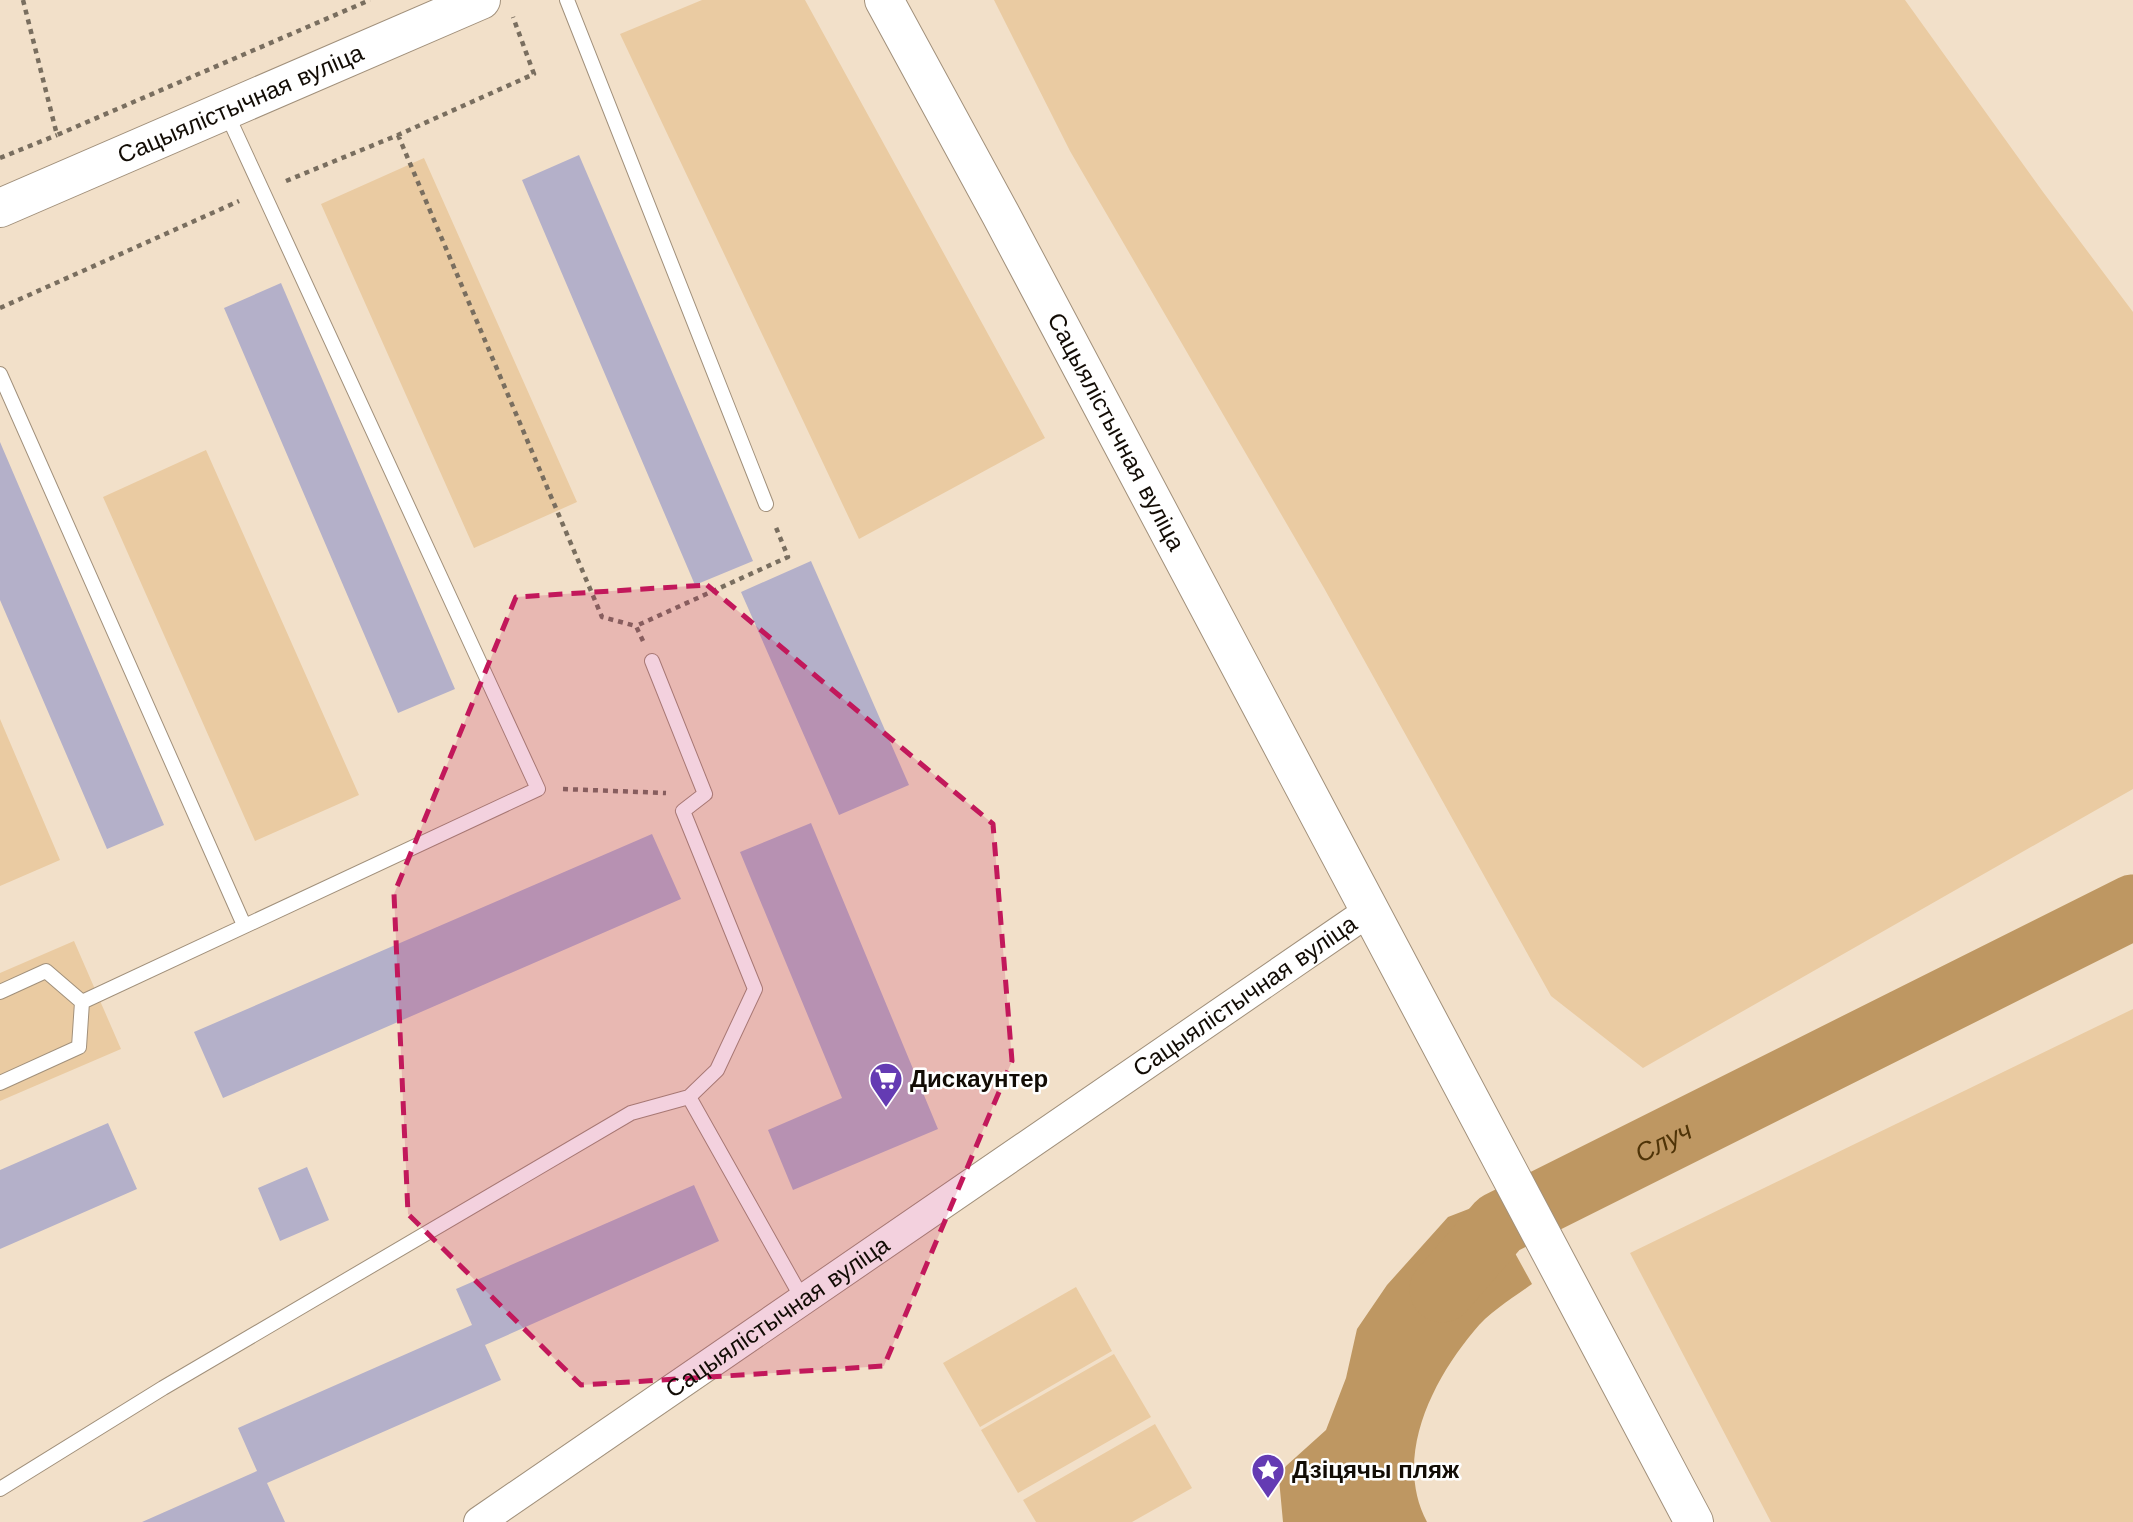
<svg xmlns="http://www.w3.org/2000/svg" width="2133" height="1522" font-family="'Work Sans',sans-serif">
  <rect width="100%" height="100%" fill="#f2e0c9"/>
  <path fill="#eacba2" d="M702,0h103l240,438 -186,101 -239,-505z
    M994,0h911l138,192 90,120v477l-490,279 -92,-72 -227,-408 -254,-437z
    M424,158l153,344 -103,46 -153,-344z
    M206,450l153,345 -104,46 -152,-344z
    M0,719l60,141 -60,26z
    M74,941l47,108 -121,52v-128z
    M2133,1009v513h-362l-141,-269z
    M1076,1287l36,64 -132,76 -37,-64z
    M1114,1354l37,63 -133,76 -37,-63z
    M1155,1424l37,64 -60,34h-96l-13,-22z"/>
  <path fill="#be9762" d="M1479,1205l20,19 33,60c-19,14 -43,28 -58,47 -42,50 -81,127 -47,191h-144l-4,-43 7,-13 40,-36 20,-52 11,-49 30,-44 61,-68z"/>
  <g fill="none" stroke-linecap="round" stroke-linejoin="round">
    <path stroke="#be9762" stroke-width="65" id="s1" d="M1442,1290l57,-66 634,-317"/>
  </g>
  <path fill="#b4b0c9" d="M579,155l174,406 -58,24 -173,-405z
    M281,283l174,406 -57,24 -174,-405z
    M0,442l164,383 -57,24 -107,-249z
    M811,561l98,224 -70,30 -98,-223z
    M811,823l127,306 -145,61 -25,-60 74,-32 -102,-246z
    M652,834l29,65 -458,199 -29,-66z
    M108,1123l29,66 -137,60v-79z
    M307,1167l22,53 -49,21 -22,-53z
    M694,1185l25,56 -234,104 16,35 -234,103 18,39h-143l115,-51 -19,-43 234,-103 -16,-36z"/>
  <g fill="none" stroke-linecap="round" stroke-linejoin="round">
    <defs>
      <path id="lane" d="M567,0l199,504
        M0,374l244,551
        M652,661l53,133 -22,17 72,178 -38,81 -28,27
        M0,992l46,-21 36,31
        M0,1083l79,-36 3,-45 456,-213 -312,-677
        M0,1489l163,-101 468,-275 58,-16 113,201"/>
      <g id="street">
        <path id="s2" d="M479,1522l890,-611"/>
      </g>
      <g id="secondary">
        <path id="s3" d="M884,0l117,215 693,1307"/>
        <path id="s4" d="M0,208l481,-208"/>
      </g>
    </defs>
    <use href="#lane" stroke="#a1907b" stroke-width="16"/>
    <use href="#street" stroke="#a1907b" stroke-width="32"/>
    <use href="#secondary" stroke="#a1907b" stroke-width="40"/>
    <path stroke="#796e5f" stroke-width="4.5" stroke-dasharray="5 5" stroke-linecap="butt" d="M23,0l34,135 313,-135
      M398,135l204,482 34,9
      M0,158l57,-23
      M286,181l112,-46 136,-61 -21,-57
      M0,308l239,-107
      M643,641l-7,-15 152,-69 -13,-32
      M563,789l103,4"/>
    <use href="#lane" stroke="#fff" stroke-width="14"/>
    <use href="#street" stroke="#fff" stroke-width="30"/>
    <use href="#secondary" stroke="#fff" stroke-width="38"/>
  </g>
  <path fill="#c2185b" fill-opacity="0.2" stroke="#c2185b" stroke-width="5" stroke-dasharray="14 9" stroke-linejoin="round" d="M707,585l286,239 19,237 -128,305 -303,19 -173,-171 -14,-320 122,-297z"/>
  <defs>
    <symbol id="supermarket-pin" viewBox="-11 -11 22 30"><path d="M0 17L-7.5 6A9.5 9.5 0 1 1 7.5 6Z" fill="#643bb3" stroke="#fff"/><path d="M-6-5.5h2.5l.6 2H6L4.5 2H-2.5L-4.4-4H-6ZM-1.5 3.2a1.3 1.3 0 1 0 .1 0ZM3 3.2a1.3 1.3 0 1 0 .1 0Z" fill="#fff"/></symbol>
    <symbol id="sight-pin" viewBox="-11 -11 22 30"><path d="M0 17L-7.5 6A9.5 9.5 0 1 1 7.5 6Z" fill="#643bb3" stroke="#fff"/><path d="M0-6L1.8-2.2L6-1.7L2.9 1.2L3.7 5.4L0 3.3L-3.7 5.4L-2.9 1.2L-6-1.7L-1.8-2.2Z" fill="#fff"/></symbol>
  </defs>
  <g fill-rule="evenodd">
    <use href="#supermarket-pin" x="867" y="1060" width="38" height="52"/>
    <use href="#sight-pin" x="1249" y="1451" width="38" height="52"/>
  </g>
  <g text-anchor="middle" stroke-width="5" stroke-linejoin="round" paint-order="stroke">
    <g font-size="24" fill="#120c05" stroke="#fff">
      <text dy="8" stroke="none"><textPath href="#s4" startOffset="262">Сацыялістычная вуліца</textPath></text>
      <text dy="8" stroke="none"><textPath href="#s3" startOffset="490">Сацыялістычная вуліца</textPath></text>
      <text dy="8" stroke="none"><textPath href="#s2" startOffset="929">Сацыялістычная вуліца</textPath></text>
      <text dy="8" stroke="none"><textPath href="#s2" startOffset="362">Сацыялістычная вуліца</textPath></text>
    </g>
    <g font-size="24" font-weight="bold" fill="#120c05" stroke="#fff" text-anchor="start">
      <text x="910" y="1087">Дискаунтер</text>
      <text x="1292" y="1478">Дзіцячы пляж</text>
    </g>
    <g font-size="26" font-style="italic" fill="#4f3408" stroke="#fff">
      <text dy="9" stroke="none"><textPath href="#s1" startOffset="271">Случ</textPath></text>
    </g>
  </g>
</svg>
